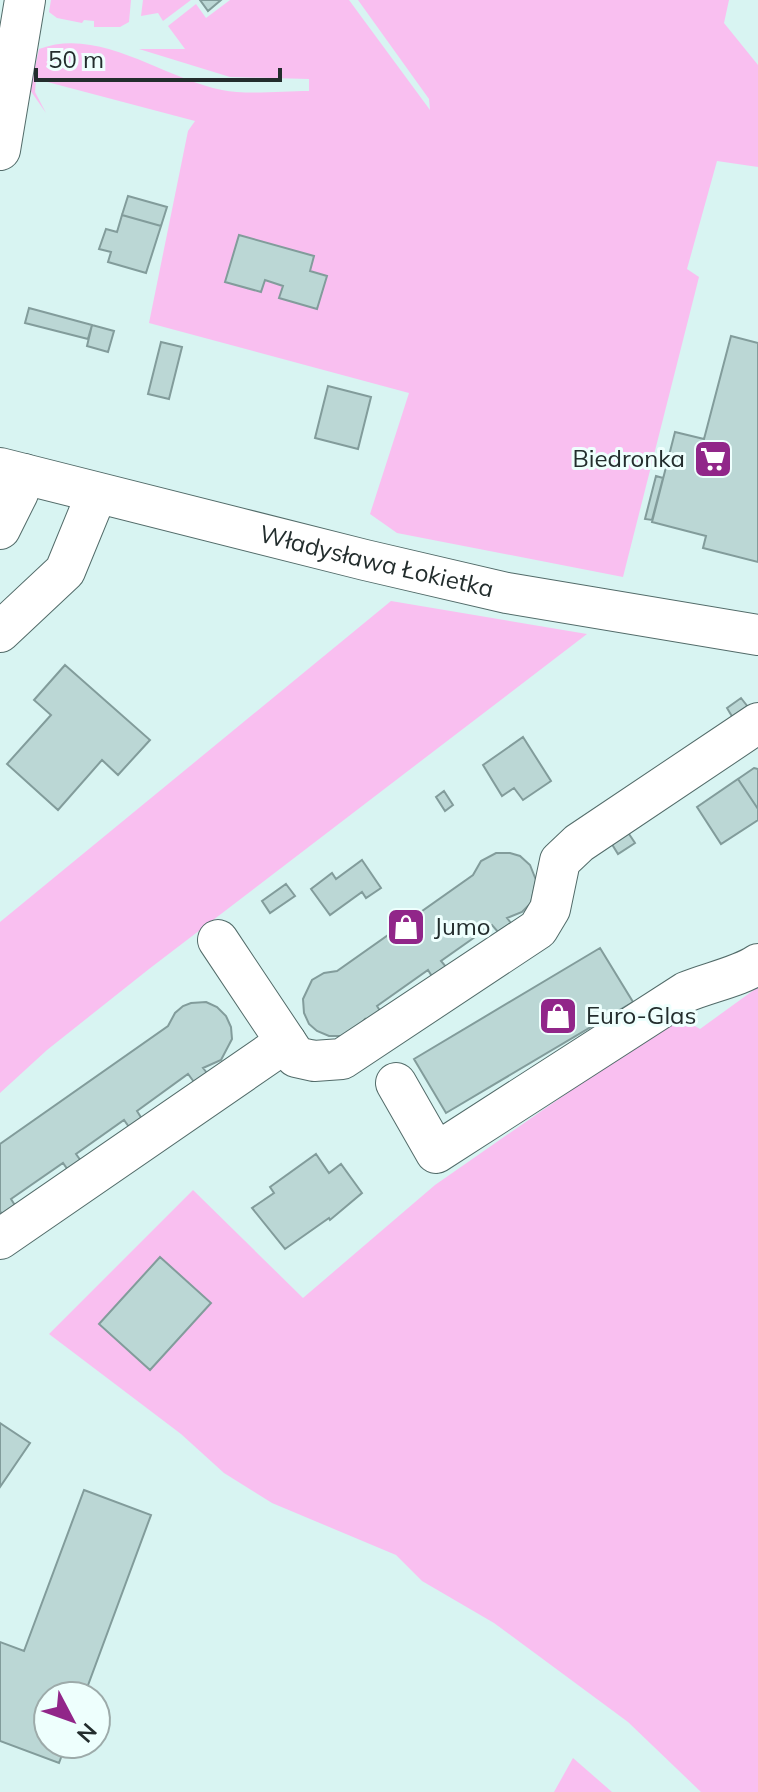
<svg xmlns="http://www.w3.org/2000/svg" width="758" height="1792" font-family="Mulish,sans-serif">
  <rect width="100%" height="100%" fill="#d8f4f2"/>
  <path fill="#f9bff0" d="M51,0h80l-2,22 -9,5h-26v-6l-10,-1 -2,3 -25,-5 -8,-6z
    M143,0h48l-28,21 -5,-8 -17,3z
    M230,0h119l81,110 -1,-11 -71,-99h371l-5,23 34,42v102l-41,-6 -30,108 12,8 -76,300 -226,-44 -27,-19 39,-121 -260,-70 39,-192 7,-10 -159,-42 -1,13 11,21 -16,-23 9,-41c61,-23 125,30 183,41 23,5 62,1 87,1v-12l-79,-2 -91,-28h46l-17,-23 28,-22 10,14z
    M391,601l196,33 -438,335 -102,81 -47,43v-171z
    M758,987v805h-57l-73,-70 -134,-99 -72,-42 -26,-26 -124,-52 -48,-30 -43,-39 -132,-100 144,-144 110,108 132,-113 243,-169 22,13z
    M573,1758l39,34h-58z"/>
  <path fill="#bbd7d5" stroke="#829c9b" stroke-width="2" d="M200,0h21l-13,11z
    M128,196l39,11 -6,19 -39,-11z
    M122,215l39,11 -15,47 -38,-11 3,-10 -12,-3 7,-20 11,3z
    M239,235l75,21 -4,15 17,5 -10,33 -38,-11 4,-12 -18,-6 -4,12 -36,-10z
    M29,308l63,17 -4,14 -63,-16z
    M92,325l22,6 -6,21 -21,-6z
    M731,336l27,7v219l-55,-14 3,-12 -54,-14 23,-90 29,7z
    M161,342l21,5 -13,52 -21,-5z
    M328,386l43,11 -13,52 -43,-11z
    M656,476l7,2 -11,42 -7,-1z
    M65,665l85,75 -32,35 -16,-15 -44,50 -51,-46 44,-49 -17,-15z
    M741,698l7,9 -15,11 -6,-10z
    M523,737l28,44 -28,19 -9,-12 -12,8 -19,-31z
    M754,768l4,1v40l-20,-30z
    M738,779l20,30v11l-37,24 -24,-37z
    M444,791l9,14 -8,6 -9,-14z
    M627,831l8,12 -17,11 -8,-13z
    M496,853h14l10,3 10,9 6,15 -5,23 -9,9 -15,6 4,5 -13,9 -6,-7 -51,36 6,7 -14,10 -5,-8 -51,36 5,8 -15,10 -2,-5 -10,11 -12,6h-14l-12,-5 -8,-7 -5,-11 -1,-14 9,-19 12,-7 13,-2 136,-96 8,-14z
    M362,860l19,28 -15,10 -4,-6 -32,23 -19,-26 21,-16 4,6z
    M286,884l9,12 -25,17 -8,-12z
    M600,948l33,54 -187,111 -32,-54z
    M206,1002l11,5 9,9 5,11 1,12 -11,21 -18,8 4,5 -13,9 -6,-8 -51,37 5,8 -13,8 -5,-7 -48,34 5,7 -13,9 -5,-7 -52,36 5,8 -13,9 -3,-5v-67l168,-118 7,-13 8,-7 8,-3z
    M316,1154l13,19 12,-9 21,29 -32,27 -1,-2 -44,31 -33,-41 22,-15 -4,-6z
    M160,1257l51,46 -61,67 -51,-46z
    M0,1423l30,20 -30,44z
    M84,1490l67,25 -67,181h-36v48h18l-7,19 -59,-22v-99l24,9z"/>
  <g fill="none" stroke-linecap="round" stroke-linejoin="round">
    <defs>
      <g id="minor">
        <path d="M0,150l25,-150"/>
        <path id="s1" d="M0,468l365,92 142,33 251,42"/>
        <path d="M0,529l18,-36 6,-19"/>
        <path d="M0,632l65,-61 32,-78"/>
        <path d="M218,940l78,117 18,4 28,-2 196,-130 12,-20 10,-48 19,-18 179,-120"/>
        <path d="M396,1083l40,70 250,-161c21,-9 55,-16 72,-28"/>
        <path d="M0,1239l286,-197"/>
      </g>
    </defs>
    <use href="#minor" stroke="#526b69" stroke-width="42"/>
    <use href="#minor" stroke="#fff" stroke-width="40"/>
  </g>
  <defs>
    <symbol id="supermarket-square" viewBox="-11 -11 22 22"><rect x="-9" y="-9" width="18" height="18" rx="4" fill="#912689" stroke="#eefffd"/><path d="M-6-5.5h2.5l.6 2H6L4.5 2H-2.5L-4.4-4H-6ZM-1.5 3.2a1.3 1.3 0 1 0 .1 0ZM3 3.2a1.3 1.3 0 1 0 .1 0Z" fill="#fff"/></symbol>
    <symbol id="shop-square" viewBox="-11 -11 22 22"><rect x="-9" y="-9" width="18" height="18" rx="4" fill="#912689" stroke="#eefffd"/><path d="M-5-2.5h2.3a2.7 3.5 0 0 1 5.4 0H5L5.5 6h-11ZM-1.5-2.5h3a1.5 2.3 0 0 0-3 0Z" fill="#fff"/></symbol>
  </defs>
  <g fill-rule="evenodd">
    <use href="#supermarket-square" x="691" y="437" width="44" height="44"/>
    <use href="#shop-square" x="384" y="905" width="44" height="44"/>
    <use href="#shop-square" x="536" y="994" width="44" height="44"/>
  </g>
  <g text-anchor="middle" stroke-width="6" stroke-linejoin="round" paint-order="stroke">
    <g font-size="24" fill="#232d2d" stroke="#eefffd" text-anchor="start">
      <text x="685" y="467" text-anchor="end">Biedronka</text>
      <text x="434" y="935">Jumo</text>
      <text x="586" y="1024">Euro-Glas</text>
    </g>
    <g font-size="24" fill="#232d2d" stroke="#eefffd">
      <text dy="8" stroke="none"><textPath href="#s1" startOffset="388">Władysława Łokietka</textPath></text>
    </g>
  </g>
  <g transform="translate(72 1720) rotate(131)"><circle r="38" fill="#eefffd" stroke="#9dabaa" stroke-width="2"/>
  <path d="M0-6L14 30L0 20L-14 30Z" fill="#912689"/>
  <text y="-12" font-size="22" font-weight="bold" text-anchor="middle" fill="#232d2d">N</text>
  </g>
  <path d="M36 68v12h244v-12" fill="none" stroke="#232d2d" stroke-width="4"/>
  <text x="48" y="68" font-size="24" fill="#232d2d" stroke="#eefffd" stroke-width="6" paint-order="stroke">50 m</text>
</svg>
